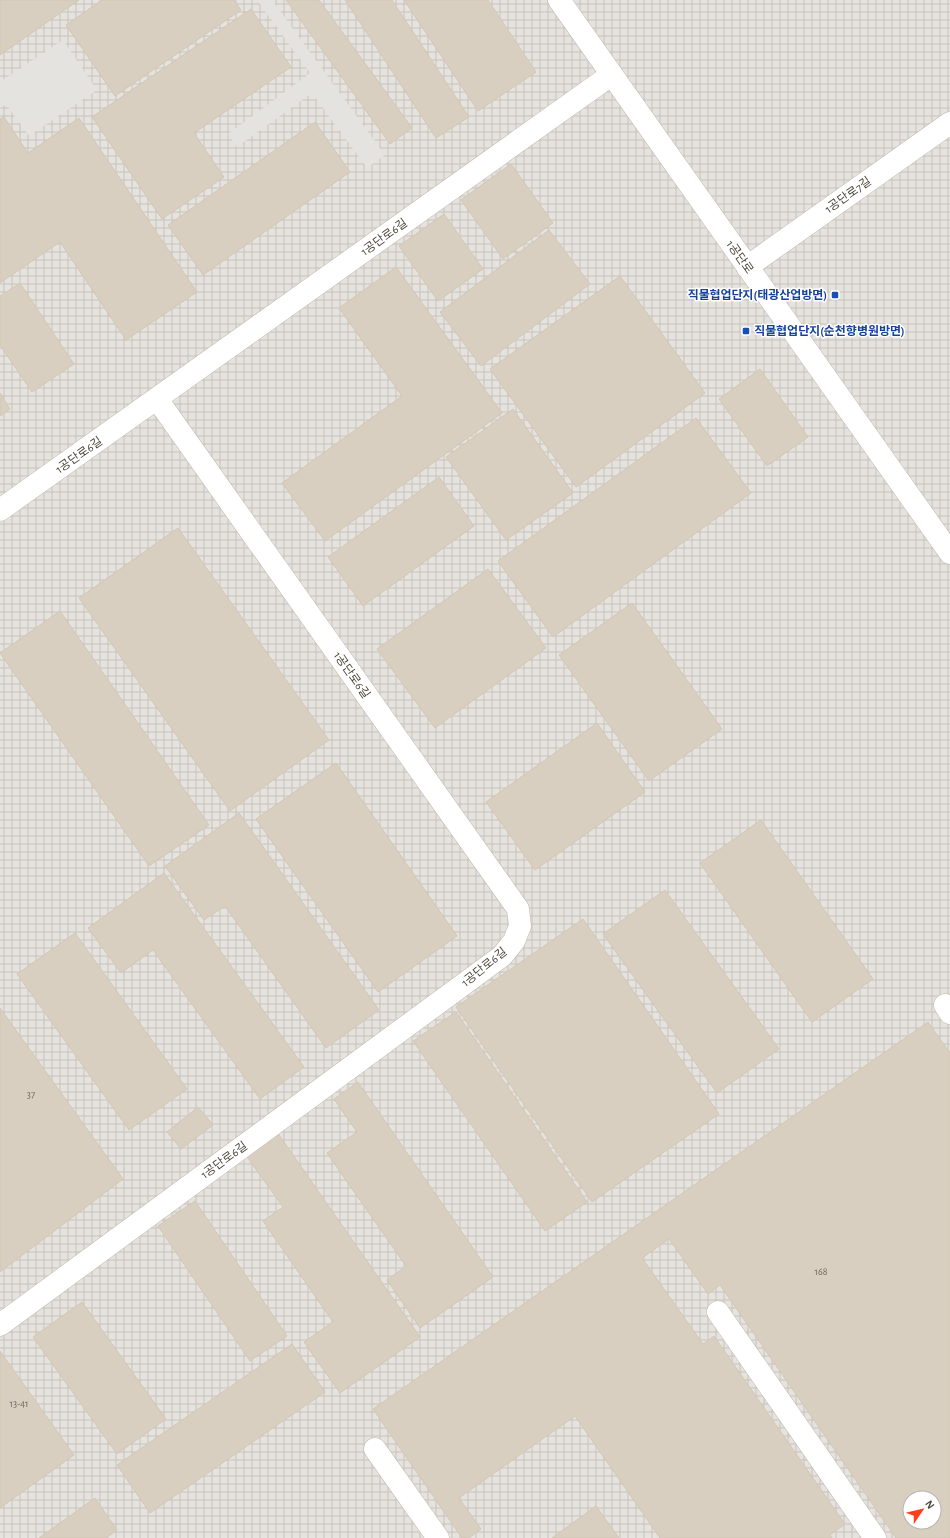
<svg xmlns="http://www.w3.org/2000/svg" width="950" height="1538" font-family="'Alegreya Sans','Noto Sans KR',sans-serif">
  <defs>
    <pattern id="industrial-grid" width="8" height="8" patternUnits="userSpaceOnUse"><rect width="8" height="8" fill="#e6e2dd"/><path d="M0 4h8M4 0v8" fill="none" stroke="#c7c3be"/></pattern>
  </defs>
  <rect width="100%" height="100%" fill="#f6f3ec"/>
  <path fill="url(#industrial-grid)" fill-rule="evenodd" d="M0,0h950v1538h-950zM910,1498h24v24h-24z"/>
  <path fill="#e5e3e0" d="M257,0h15l113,155 -18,13 -55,-75 -75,54 -9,-13 82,-61z
    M63,40l34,50 -68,46 -23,-32 -6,4v-26z"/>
  <path fill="#d8cfc1" stroke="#d3c7b4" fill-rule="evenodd" d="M0,0h79l-79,55z
    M102,0h132l7,10 -126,86 -49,-71z
    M286,0h33l93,128 -22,16z
    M345,0h47l77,117 -33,21z
    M404,0h84l48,72 -58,39z
    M251,9l40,58 -97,66 30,44 -62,42 -70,-102z
    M4,117l24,36 51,-35 118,174 -71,48 -66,-98 -60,41v-164z
    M315,122l35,50 -147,103 -35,-50z
    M511,164l42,59 -50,36 -42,-59z
    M444,214l39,55 -45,32 -39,-55z
    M549,230l41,54 -109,82 -41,-54z
    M396,267l106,146 -177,128 -43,-58 120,-87 -63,-88z
    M620,276l85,117 -129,94 -86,-118z
    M20,283l54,81 -42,28 -32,-47v-49z
    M760,369l48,68 -41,29 -48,-67z
    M0,393l10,16 -10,7z
    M513,409l60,84 -67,47 -60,-83z
    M696,418l55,75 -198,144 -55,-76z
    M439,477l35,49 -111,80 -35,-49z
    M178,528l151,212 -99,71 -151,-213z
    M488,569l58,79 -111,80 -58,-79z
    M632,603l90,126 -73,52 -90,-126z
    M60,611l149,214 -60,41 -149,-213z
    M597,723l48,69 -110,78 -49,-68z
    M336,763l121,173 -79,56 -122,-173z
    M239,813l140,197 -53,38 -101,-142 -21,14 -39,-54z
    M761,820l112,159 -61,43 -112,-159z
    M164,873l140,194 -44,32 -107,-149 -32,23 -33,-45z
    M665,890l114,159 -62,44 -114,-159z
    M583,919l136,195 -127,88 -136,-195z
    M75,933l112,156 -58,41 -112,-156z
    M0,1008l123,171 -123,93z
    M456,1012l131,190 -42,29 -132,-190z
    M928,1022l22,31v485h-54l-176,-253 -12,9 -39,-55 -27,19 61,86 11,-8 131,188 -15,11 2,3h-172l-85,-122 -116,82 22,31 -12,9h-7l-89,-129zM910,1498h24v24h-24z
    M358,1082l135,195 -73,51 -33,-48 19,-14 -79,-113 30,-21 -23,-33z
    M198,1107l15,18 -32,24 -14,-17z
    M277,1132l143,205 -80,56 -36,-51 29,-20 -70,-101 20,-14 -38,-53z
    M195,1201l92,135 -37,25 -92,-135z
    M82,1302l84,117 -49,35 -84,-117z
    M292,1344l33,48 -175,121 -33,-48z
    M0,1351l74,104 -74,53z
    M95,1498l22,32 -11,8h-67z
    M596,1506l23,32h-67z"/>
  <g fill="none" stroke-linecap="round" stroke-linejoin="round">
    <defs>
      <path id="minor" d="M559,0l391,553
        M747,267l203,-144
        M0,510l611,-435
        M945,1005l5,8
        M718,1312l157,226
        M0,1325l502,-369 12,-15 6,-15 -2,-17 -361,-510
        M375,1449l63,89"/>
    </defs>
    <use href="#minor" stroke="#c2bbae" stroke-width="23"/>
    <use href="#minor" stroke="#fff" stroke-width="22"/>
  </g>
  <g fill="#1a4fb4" stroke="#fff" stroke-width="1.5">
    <rect x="831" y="291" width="8" height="8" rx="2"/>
    <rect x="742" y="327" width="8" height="8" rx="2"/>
  </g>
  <g text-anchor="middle" stroke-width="3" stroke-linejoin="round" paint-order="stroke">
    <g font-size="10" fill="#6e675b">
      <text x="31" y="1098">37</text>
      <text x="821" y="1275">168</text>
      <text x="19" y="1407">13-41</text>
    </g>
    <g font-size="12" fill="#4b4439" stroke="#fff">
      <text transform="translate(848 195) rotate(-35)" y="4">1공단로7길</text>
      <text transform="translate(384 237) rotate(-36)" y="4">1공단로6길</text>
      <text transform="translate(740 257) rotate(55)" y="4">1공단로</text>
      <text transform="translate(79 455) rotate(-35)" y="4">1공단로6길</text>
      <text transform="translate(352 675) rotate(55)" y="4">1공단로6길</text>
      <text transform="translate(484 967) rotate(-39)" y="4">1공단로6길</text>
      <text transform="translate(224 1160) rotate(-36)" y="4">1공단로6길</text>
    </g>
    <g font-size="12" font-weight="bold" fill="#164399" stroke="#fff" text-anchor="end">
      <text x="827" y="299">직물협업단지(태광산업방면)</text>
      <text x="754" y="335" text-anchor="start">직물협업단지(순천향병원방면)</text>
    </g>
  </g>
  <g transform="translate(922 1510) rotate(55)"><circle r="19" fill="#ffffff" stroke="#b7b4b0"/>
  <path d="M0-3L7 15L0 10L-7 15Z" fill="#fc3f1d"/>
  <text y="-6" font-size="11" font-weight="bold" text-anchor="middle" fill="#4b4439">N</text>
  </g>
</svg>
